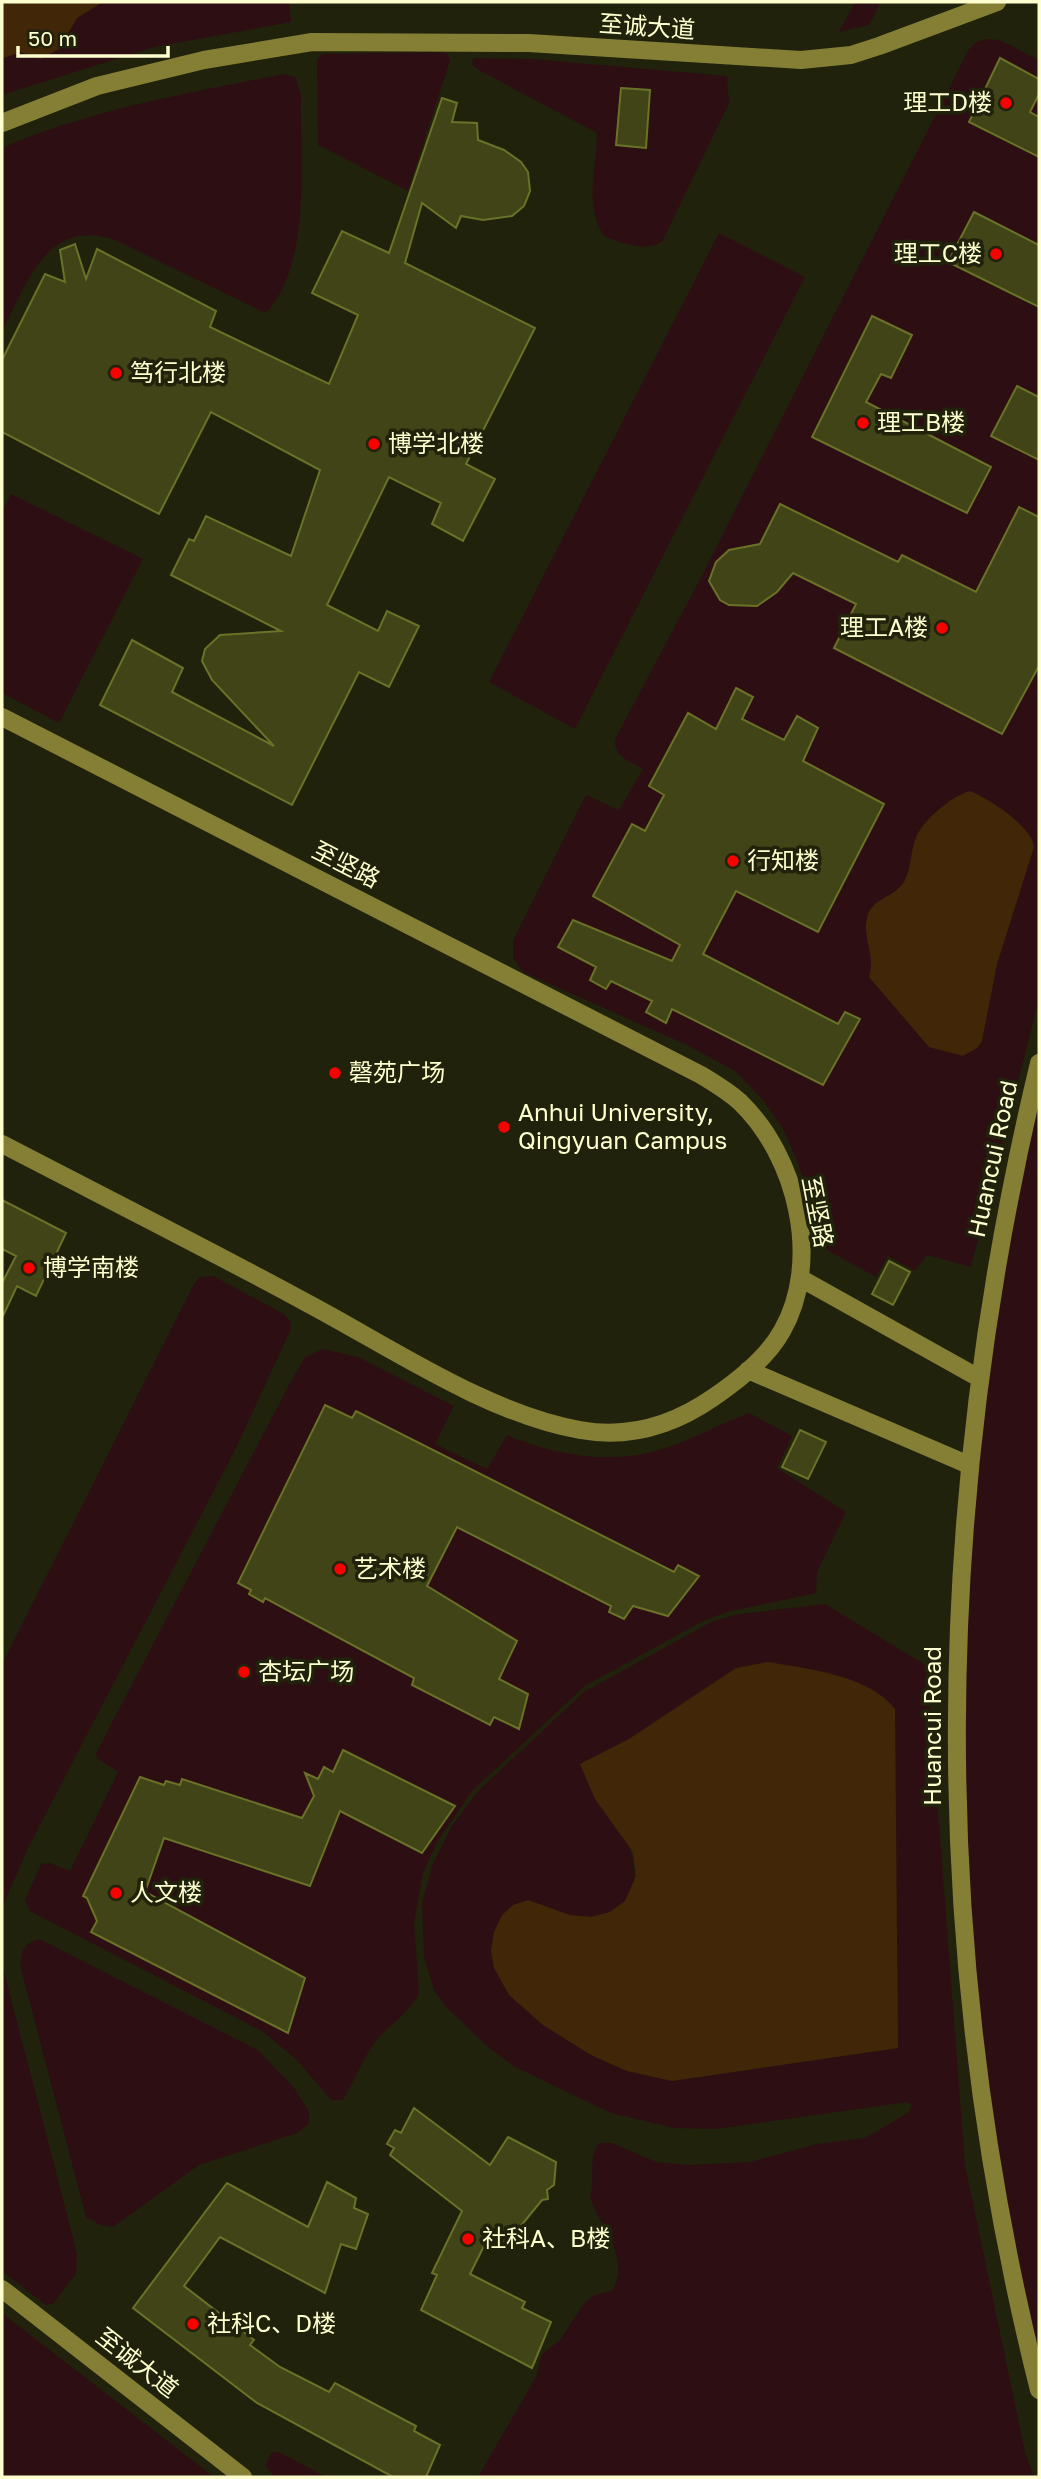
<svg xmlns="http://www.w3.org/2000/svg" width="1041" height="2479" font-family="'Golos Text','Noto Sans SC',sans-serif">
  <rect width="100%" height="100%" fill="#21220c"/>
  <path fill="#2d0f13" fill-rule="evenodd" d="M2,2h287l2,20 -137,25 -152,48z
    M855,2h26l-12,23 -30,7z
    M988,39l12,1 39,20v939l-68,268 -44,-12 -12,16 -27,-15 -12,21 -49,-27 -31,-92 -13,-29 -20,-29 -28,-29 -48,-26 -164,-73 -10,-14v-17l73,-146 33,15 24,-41c-14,-9 -29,-11 -28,-30l83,-156 271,-534 7,-7z
    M435,52l12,1 3,8 -42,130 -90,-46 -1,-85 5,-6z
    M473,58l59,1 195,17 2,27 -67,139c-17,10 -40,1 -57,-5 -22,-29 -8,-71 -8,-104l-118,-63 -7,-5z
    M284,74l11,3 6,17c-2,64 12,164 -33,217l-4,1 -149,-72c-69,-23 -87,43 -113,91v-183c90,-39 187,-55 282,-74z
    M719,233l86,44 -230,452 -86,-47z
    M11,494l132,65 -84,164 -57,-30v-182z
    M1039,1063v1327l-66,-364 -14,-427 55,-426z
    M213,1276l71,38 6,7 1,8 -55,119 -208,400 -26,60v-244l191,-378 6,-9z
    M323,1349l35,8 96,49 -19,38 52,25 20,-34c47,20 102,30 152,15 32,-9 59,-26 90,-37l43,23 -15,32 69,44 -29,60 -1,21 -89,19 -26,10 -116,64 -113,105 -35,51 -14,31 -9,50 5,70c-8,20 -31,32 -44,49 -12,17 -21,39 -32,58h-12l-35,-41 -34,-28 -232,-120 -5,-11 16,-36 9,-1 20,8 48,-99 -21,-14 -1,-5 193,-368 16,-28z
    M825,1604l102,62 38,499 60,287 9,25h-556l58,-100 6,-23 18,-14 24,-37 10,-8 18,-4c20,-34 -13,-64 -22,-94 6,-18 -3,-39 9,-54h13l44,19 32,3 62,-3 67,-18 48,-6 43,-25 4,-7 -4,-4 -193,27 -41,-1 -63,-15 -96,-46 -27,-20 -43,-41 -11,-16 -10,-33 -2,-54 10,-37 21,-42 26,-34 105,-98 129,-71 27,-7zM768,1662l73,16 54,31 2,339 -225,33 -45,-10 -36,-16 -89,-140c28,-25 37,-7 68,0 16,4 32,2 46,-7 50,-34 -14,-108 -36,-144l49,-25 108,-71z
    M39,1939l219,111 37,39 14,23v12l-12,9 -98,32 -86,62 -13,-2 -14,-8 -65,-248c-2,-16 3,-26 18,-30z
    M2,1964l75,289 -1,21 -23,30 -7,1 -44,-34z
    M2,2313l212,164h-212z
    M279,2452l47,25h-51l-10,-11 6,-13z"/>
  <path fill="#412607" d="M2,2h101l-26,16 -18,31 -18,10 -21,-7 -18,7z
    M970,791c18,7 63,36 64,56l-37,117 -15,77 -5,7 -14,8 -34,-9 -60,-70c7,-21 -7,-40 -2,-59 5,-21 26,-19 37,-36 8,-14 6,-32 13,-47 8,-16 36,-40 53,-44z
    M768,1662c40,7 101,13 127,47l3,339 -226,33 -45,-10 -36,-16 -48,-30 -34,-30 -15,-27 -3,-17 3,-19 8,-17 11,-10 15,-5 42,15 21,2 19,-5 15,-11 11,-25 -3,-24 -38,-53 -15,-35 49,-25 107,-71z"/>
  <path fill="#404417" stroke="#6a7228" stroke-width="2" d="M1000,58l39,21v15l-9,18 9,5v40l-70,-35z
    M621,88l29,2 -4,58 -30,-3z
    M442,98l15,5 -5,19 25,1 1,17 26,10 17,12 7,10 2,19 -6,15 -12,10 -29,4 -22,-4 -5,12 -34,-25 -17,60 130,65 -69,136 29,15 -32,62 -31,-17 9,-21 -52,-26 -62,128 51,26 9,-20 32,15 -30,61 -30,-15 -67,133 -192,-100 32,-65 51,28 -11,24 102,54 -62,-66 -10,-19 3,-12 15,-14 61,-4 -110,-56 18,-36 5,2 12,-25 85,40 29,-86 -109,-58 -52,102 -157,-82v-72l43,-86 20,8 -5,-32 15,-6 11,35 11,-30 119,62 -6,16 119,57 29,-69 -46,-22 30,-62 47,22z
    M974,212l65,33v62l-91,-45z
    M872,316l40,19 -21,43 -10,-4 -15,28 125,65 -24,46 -155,-76z
    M1017,386l22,11v63l-48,-24z
    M780,504l118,58 4,-7 74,37 43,-85 20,10v149l-37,68 -168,-86 22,-44 -63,-31 -16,19 -20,14 -28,-1 -9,-5 -11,-19 7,-19 13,-12 31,-6z
    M736,688l17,9 -11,22 42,21 13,-24 21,12 -15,33 81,43 -66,128 -82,-41 -33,63 135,70 7,-12 15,7 -37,66 -151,-76 -6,14 -20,-11 6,-11 -41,-20 -5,8 -16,-9 6,-13 -38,-20 15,-27 99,41 8,-16 -87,-49 39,-72 13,7 19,-36 -15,-9 39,-73 28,16z
    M2,1200l64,33 -30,63 -19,-10 -15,32v-35l14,-27 -14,-7z
    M889,1261l21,11 -17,33 -21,-11z
    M325,1405l27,13 4,-7 318,161 4,-7 21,11 -31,40 -35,-10 -9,13 -15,-7 2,-6 -154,-79 -30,59 90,55 -18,38 29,15 -9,35 -25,-12 -4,8 -78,-40 2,-7 -149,-80 -2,4 -14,-8 2,-4 -13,-7z
    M800,1430l26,12 -18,37 -26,-12z
    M343,1750l112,56 -33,47 -82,-42 -30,75 -146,-48 -19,54 160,86 -17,55 -197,-101 6,-11 -10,-23 -4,-2 57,-119 24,8 2,-4 14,4 2,-6 120,39 12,-22 -9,-23 13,6 6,-12 9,5z
    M414,2108l76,57 18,-28 48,25 -2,23 -7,5 1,9 -6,1 -36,44 -16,-10 -20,40 55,28 -3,6 29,14 -19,46 -111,-58 16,-35 -5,-2 30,-62 -72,-56 4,-7 -7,-4 8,-14 6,3z
    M327,2182l29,16 -2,10 14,6 -12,35 -15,-5 -16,49 -105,-56 -36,49 70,54 -4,5 30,22 49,25 6,-9 81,43 -2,5 26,14 -14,32h-33l-136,-74 -124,-95 94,-125 81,44z"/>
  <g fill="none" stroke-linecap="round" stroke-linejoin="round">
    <path stroke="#847f35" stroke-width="18" d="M2,123l95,-37 107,-26 108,-18 217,1 272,17 50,-5 28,-9 118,-44
      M2,717l699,358c13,8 27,16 39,27 57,55 82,159 42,229 -15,27 -43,49 -68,66 -40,28 -84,42 -134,33 -92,-16 -190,-83 -273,-127 -101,-55 -203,-106 -305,-159
      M1039,1063c-107,444 -112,883 0,1327
      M800,1278l179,100
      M748,1370l221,95
      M2,2289l241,188"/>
  </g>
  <g fill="#f90100" stroke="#21220c" stroke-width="2.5">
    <circle cx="1006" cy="103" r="7"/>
    <circle cx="996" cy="254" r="7"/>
    <circle cx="116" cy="373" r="7"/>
    <circle cx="863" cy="423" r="7"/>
    <circle cx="374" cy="444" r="7"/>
    <circle cx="942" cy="628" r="7"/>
    <circle cx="733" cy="861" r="7"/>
    <circle cx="335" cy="1073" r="7"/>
    <circle cx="504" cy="1127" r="7"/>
    <circle cx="29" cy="1268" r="7"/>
    <circle cx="340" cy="1569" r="7"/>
    <circle cx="244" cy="1672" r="7"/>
    <circle cx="116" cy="1893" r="7"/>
    <circle cx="468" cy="2239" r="7"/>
    <circle cx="193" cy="2324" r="7"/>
  </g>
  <g text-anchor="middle" stroke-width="7" stroke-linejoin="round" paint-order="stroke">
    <g font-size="24" fill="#feffce" stroke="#21220c">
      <text transform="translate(647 27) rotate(4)" y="8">至诚大道</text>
      <text transform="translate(346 865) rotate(27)" y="8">至坚路</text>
      <text transform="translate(993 1159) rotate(-78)" y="8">Huancui Road</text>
      <text transform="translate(817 1212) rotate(79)" y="8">至坚路</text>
      <text transform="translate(933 1726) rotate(-90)" y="8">Huancui Road</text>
      <text transform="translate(137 2363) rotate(38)" y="8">至诚大道</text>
    </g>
    <g font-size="24" fill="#feffce" stroke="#21220c" text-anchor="start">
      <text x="992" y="111" text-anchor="end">理工D楼</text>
      <text x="982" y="262" text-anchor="end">理工C楼</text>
      <text x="130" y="381">笃行北楼</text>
      <text x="877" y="431">理工B楼</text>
      <text x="388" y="452">博学北楼</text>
      <text x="928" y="636" text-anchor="end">理工A楼</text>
      <text x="747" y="869">行知楼</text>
      <text x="349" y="1081">磬苑广场</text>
      <text x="518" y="1121">Anhui University,<tspan x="518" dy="28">Qingyuan Campus</tspan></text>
      <text x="43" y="1276">博学南楼</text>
      <text x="354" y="1577">艺术楼</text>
      <text x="258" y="1680">杏坛广场</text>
      <text x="130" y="1901">人文楼</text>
      <text x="482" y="2247">社科A、B楼</text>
      <text x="207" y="2332">社科C、D楼</text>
    </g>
  </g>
  <rect width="1041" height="2479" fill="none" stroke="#feffce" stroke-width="7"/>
  <path d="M18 46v10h150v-10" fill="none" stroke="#feffce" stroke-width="3.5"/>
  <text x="28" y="46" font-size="21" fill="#feffce" stroke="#21220c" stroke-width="5" paint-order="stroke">50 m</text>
</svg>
